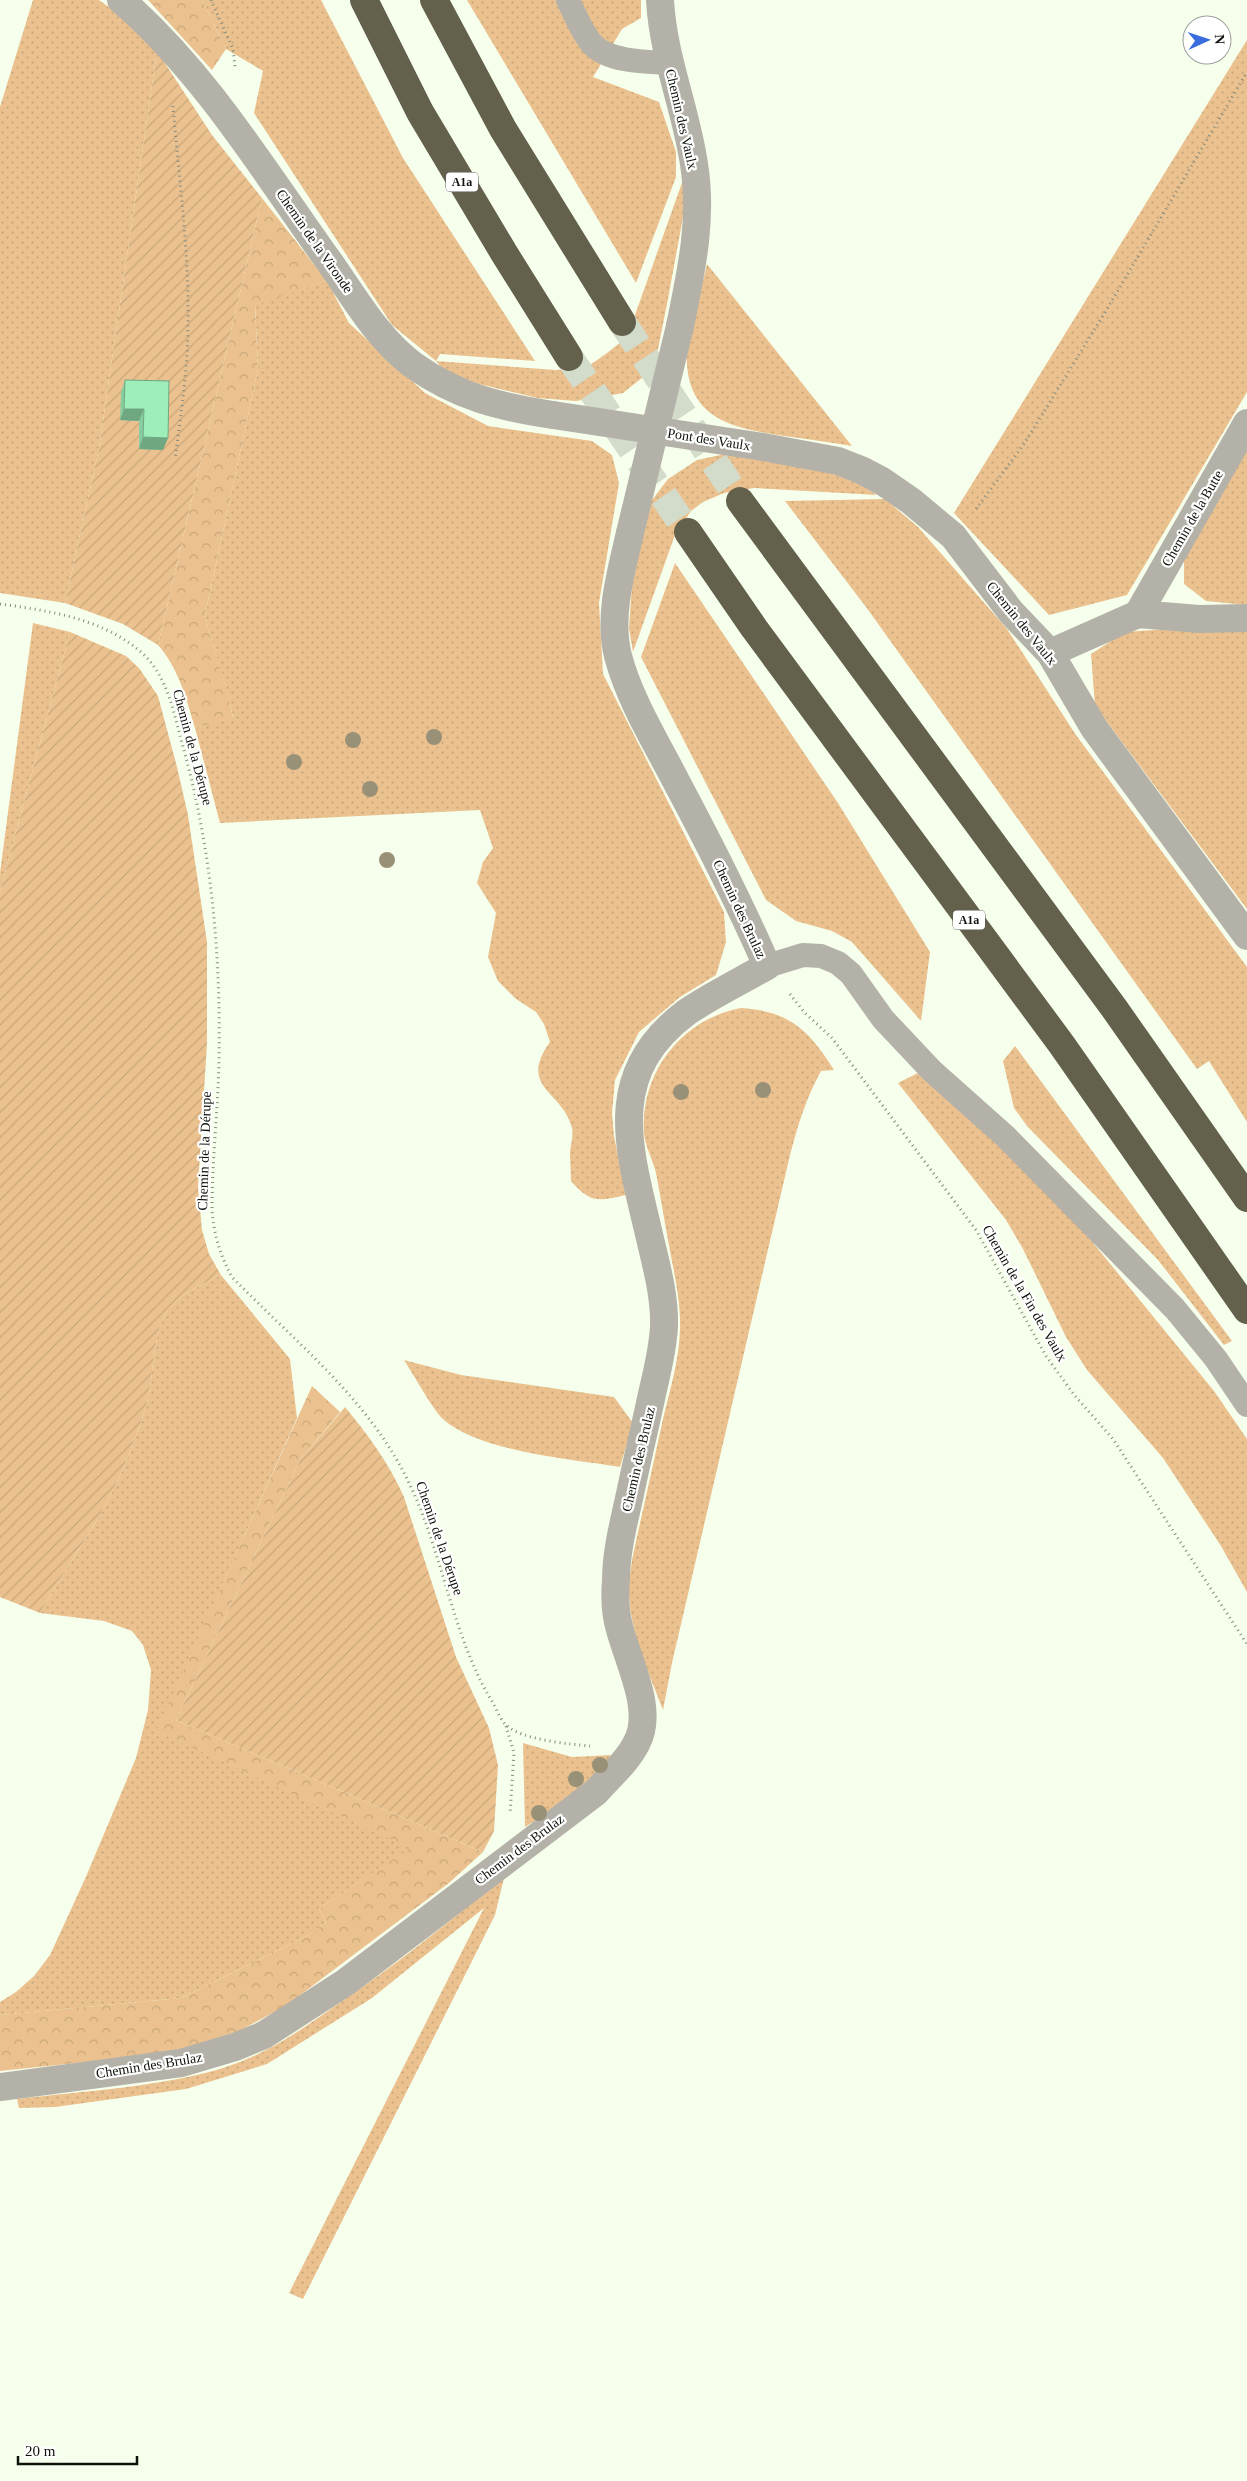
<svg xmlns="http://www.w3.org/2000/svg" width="1247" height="2481" font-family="'Times New Roman',serif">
  <defs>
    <pattern id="grass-dots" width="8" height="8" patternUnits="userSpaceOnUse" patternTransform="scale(1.25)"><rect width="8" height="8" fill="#ebc28f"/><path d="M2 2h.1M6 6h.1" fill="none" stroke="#c8a67a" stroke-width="1.8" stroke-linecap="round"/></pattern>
    <pattern id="forest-crowns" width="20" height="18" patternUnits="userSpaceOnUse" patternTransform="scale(1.25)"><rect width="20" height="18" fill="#ebc28f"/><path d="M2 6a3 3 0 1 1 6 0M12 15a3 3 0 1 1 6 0" fill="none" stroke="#c8a67a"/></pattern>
    <pattern id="garden-furrows" width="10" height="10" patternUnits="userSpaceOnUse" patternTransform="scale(1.25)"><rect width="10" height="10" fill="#ebc28f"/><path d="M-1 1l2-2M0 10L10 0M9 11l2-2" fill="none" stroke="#c8a67a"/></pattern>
  </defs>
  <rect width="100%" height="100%" fill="#f6ffec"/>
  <path fill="url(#grass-dots)" d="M33,0h66l25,18 33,33 -58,397 -34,155 -65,-10v-486z
    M202,0h119l82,158 132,203 -95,-7 -4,7 120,9 34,-5 17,-12 15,-12 13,-26 48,-135 1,32 -17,92 -9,45 -15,28 -20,16 -15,3 -32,5 -38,-3 -55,-13 -37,-12 -10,-12 -44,-36 -138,-212 9,-42 -37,-22z
    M467,0h174v18l-19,11 -29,48 66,25 17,50v25l-40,106z
    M1247,40v352l-120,203 -78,20 -95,-102z
    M707,264l145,182c-23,-4 -45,-7 -68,-10 -45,-7 -93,-14 -97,-71 -2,-27 14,-73 20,-101z
    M327,281l22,42 76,70 63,33 104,15 20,14 7,28 -20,120 4,71 121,238 2,30 -10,33 -36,22 -41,35 -24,48 -3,33 2,23 12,59c-27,6 -35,9 -55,-14 0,-9 -1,-18 -1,-27 0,-8 4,-18 2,-26 -9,-37 -55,-40 -22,-86l-6,-18 -8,-12 -20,-13 -18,-18 -10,-24 8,-44 -19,-30 6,-21 10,-14 -13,-38 -260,13 -25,-95 38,-11c-7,-35 -20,-67 -28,-102l53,-246 -3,-65z
    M1247,447v158l-41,-4 -22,-17v-32z
    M725,454c51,9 109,11 152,41l-123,-7 -30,5 -21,9 -12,9 -16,24 -42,117 -4,-24 4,-57 16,-67 19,-25 29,-19z
    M885,499l33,28 89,102 69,106 171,232v155l-38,-61 -12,8 -331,-462 -81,-106z
    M675,563l163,240 92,149 -9,69 -69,-79 -20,-11 -36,-10 -30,-21 -125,-243z
    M33,623l37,9 -70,259v-18z
    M1167,629l80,1v279l-152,-203 -4,-52 34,-22z
    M741,1008c48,3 68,22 93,62l-13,1c-15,27 -23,54 -31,84l-118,508 -9,47c-14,-38 -35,-81 -34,-123 0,-9 2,-18 3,-27 10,-47 21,-94 31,-141 7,-29 16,-59 17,-89 1,-26 -5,-53 -10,-79 -5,-26 -9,-52 -14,-78 -3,-13 -11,-27 -12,-40 -4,-61 38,-114 97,-125z
    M1015,1046l217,295 -8,4 -66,-85 -131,-134 -13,-18 -11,-47z
    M920,1072l92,86 73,75 129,158 33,48v153l-26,-46 -58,-88 -76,-88 -21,-33 -43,-88 -17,-29 -108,-137z
    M221,1275l69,84 7,59 -140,313 254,117 -92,61 7,14 -23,15 -122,60 -181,17v-13l16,-10 18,-16 16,-21 35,-76 51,-121 12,-48 3,-40 -8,-25 -11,-14 -28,-10 -64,-8c28,-50 63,-95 85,-149 7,-18 15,-38 21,-57 8,-27 6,-73 21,-96 11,-17 37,-27 54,-36z
    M404,1360l57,15 153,22 19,26 -13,44c-48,-8 -139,-15 -176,-47 -12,-11 -30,-45 -40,-60z
    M523,1743l49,14 39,-2c-27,37 -49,49 -86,72z
    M504,1878l-9,37 -192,384 -14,-6 195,-385 -112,90 -105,66 -81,25 -131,18 -36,1 -2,-9c67,-8 143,-12 206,-31 42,-13 77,-37 112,-62 59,-39 113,-84 169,-128z"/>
  <path fill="url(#forest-crowns)" d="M148,0h54l24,49 -14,21z
    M262,198l65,83 -72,24 3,64 -53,246c8,35 22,68 28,103l-38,10c-9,-30 -16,-59 -37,-83z
    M312,1386l28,26 -40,48 -124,260 307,132 -34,31 -162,122 -46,25 -39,15 -39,9 -163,17v-56l181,-17 122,-60 23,-15 -7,-14 91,-61 -254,-117z"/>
  <path fill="url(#garden-furrows)" d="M157,51l55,84 50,63 -104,447 -35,-21 -58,-21 34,-155z
    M70,632l56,24 13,12 19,28 19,71 11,48 19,127v101l-9,144 4,43 7,24 12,21c-17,9 -43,19 -54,36 -15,23 -13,69 -21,96 -6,19 -14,39 -21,57 -22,54 -57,99 -85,149l-40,-16v-706z
    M345,1407c23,28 44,56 59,90l52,160 33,71 9,37 -4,66 -11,21 -307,-132 124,-260z"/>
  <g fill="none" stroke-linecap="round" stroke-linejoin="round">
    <path stroke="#d3dbca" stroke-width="28" stroke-dasharray="28 14" stroke-linecap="butt" d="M622,322l118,179
      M569,357l119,175"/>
    <path stroke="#848a7d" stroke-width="3" stroke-dasharray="1 4" stroke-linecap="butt" d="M211,0l22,49 2,18
      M173,106c6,72 16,144 15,217 0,45 -7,91 -13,136
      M976,509l48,-65 77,-125 146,-247
      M0,604c50,7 101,14 141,48 26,23 32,58 41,91 29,103 39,210 37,317 -1,50 -7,100 -7,150 2,25 8,45 20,67 60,62 133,119 173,198 38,73 45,158 88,228 4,7 8,18 14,23 17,14 61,18 83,20
      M790,994l14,18 28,26 144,192 70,126 29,40 38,43 134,205
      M506,1726l8,27 -4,61"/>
    <path stroke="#b4b2a8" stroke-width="24" d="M568,0c7,15 14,32 24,44 16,18 56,18 78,19
      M767,966l36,-11 18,1 17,7 13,11 32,45 49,52 73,65 170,173 41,50 31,46"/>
    <path stroke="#b4b2a8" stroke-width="28" d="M121,0c82,71 140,166 202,253 28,38 52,84 90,112 45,32 87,42 140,50
      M660,0c3,57 26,109 34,164 9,56 -3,108 -14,162
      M763,447l75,14 23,9 21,11 29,20 42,35 58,76 39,41 44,75 153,208
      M1138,614l109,-191
      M1050,653l88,-39 61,5 48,-1
      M0,2087l181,-24 54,-16 29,-12 82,-53 250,-190c14,-16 32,-31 41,-50 18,-34 -12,-86 -19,-120 -3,-13 -3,-29 -2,-42 0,-29 8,-58 14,-86 7,-34 15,-67 22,-100 5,-22 11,-45 12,-68 1,-32 -9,-65 -16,-96 -20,-85 -43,-157 39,-218 25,-17 54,-31 80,-46 -27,-62 -58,-123 -90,-183 -21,-41 -47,-82 -59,-127 -10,-40 3,-84 12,-123"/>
    <path stroke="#63604c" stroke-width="28" d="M364,0l56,112 84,141 65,104
      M434,0l69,129 119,193
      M740,501l374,507 133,190
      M688,532l66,96 308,417 185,265"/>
    <path stroke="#b4b2a8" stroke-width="28" d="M553,415l210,32
      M630,533l50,-207"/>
  </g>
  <g fill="#999177">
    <circle cx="434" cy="737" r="8"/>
    <circle cx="353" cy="740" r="8"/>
    <circle cx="294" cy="762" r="8"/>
    <circle cx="370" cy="789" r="8"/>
    <circle cx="387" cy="860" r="8"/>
    <circle cx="763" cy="1090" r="8"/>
    <circle cx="681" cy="1092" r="8"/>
    <circle cx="600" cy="1765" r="8"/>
    <circle cx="576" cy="1779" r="8"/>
    <circle cx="539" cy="1813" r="8"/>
  </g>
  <path fill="#88cd9f" d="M125,380l44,1 -6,69 -24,-1v-28l-19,-1 1,-28z"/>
  <path fill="#6fa782" d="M124,409h20l-5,12 -19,-1z
    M143,437l25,1 -5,12 -24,-1z"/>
  <path fill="#9eeeb9" stroke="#6fa782" d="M125,380l44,1 -1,57 -25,-1 1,-28h-20z"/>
  <g text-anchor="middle" stroke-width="4.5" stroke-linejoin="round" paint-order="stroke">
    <g fill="#fff" stroke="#575954" stroke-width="1">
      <rect x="446" y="172.5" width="32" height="19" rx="4"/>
      <rect x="953" y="910.5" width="32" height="19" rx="4"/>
    </g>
    <g font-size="12" font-weight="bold" fill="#0f120b">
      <text x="462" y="186">A1a</text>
      <text x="969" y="924">A1a</text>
    </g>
    <g font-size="14" fill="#0f120b" stroke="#fff">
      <text transform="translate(682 119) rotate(77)" y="5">Chemin des Vaulx</text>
      <text transform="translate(315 241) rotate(55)" y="5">Chemin de la Vironde</text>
      <text transform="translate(709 439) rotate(9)" y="5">Pont des Vaulx</text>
      <text transform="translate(1192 518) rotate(-60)" y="5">Chemin de la Butte</text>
      <text transform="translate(1022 623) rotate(51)" y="5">Chemin des Vaulx</text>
      <text transform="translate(193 747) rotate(75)" y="5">Chemin de la Dérupe</text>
      <text transform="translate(740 909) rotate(65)" y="5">Chemin des Brulaz</text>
      <text transform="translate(204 1151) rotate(-88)" y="5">Chemin de la Dérupe</text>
      <text transform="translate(1025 1293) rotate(60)" y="5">Chemin de la Fin des Vaulx</text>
      <text transform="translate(638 1459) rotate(-77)" y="5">Chemin des Brulaz</text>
      <text transform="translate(440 1538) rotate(71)" y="5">Chemin de la Dérupe</text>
      <text transform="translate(519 1849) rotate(-37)" y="5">Chemin des Brulaz</text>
      <text transform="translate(149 2065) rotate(-9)" y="5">Chemin des Brulaz</text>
    </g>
  </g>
  <g transform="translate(1207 40) rotate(87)"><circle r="24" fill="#ffffff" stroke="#9fa09d"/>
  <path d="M0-4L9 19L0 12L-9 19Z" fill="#396ddd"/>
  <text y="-8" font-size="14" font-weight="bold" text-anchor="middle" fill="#0f120b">N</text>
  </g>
  <path d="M18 2456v8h119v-8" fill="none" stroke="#0f120b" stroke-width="2.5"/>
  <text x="25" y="2456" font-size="15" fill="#0f120b" stroke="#ffffff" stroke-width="4" paint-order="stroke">20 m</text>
</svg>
